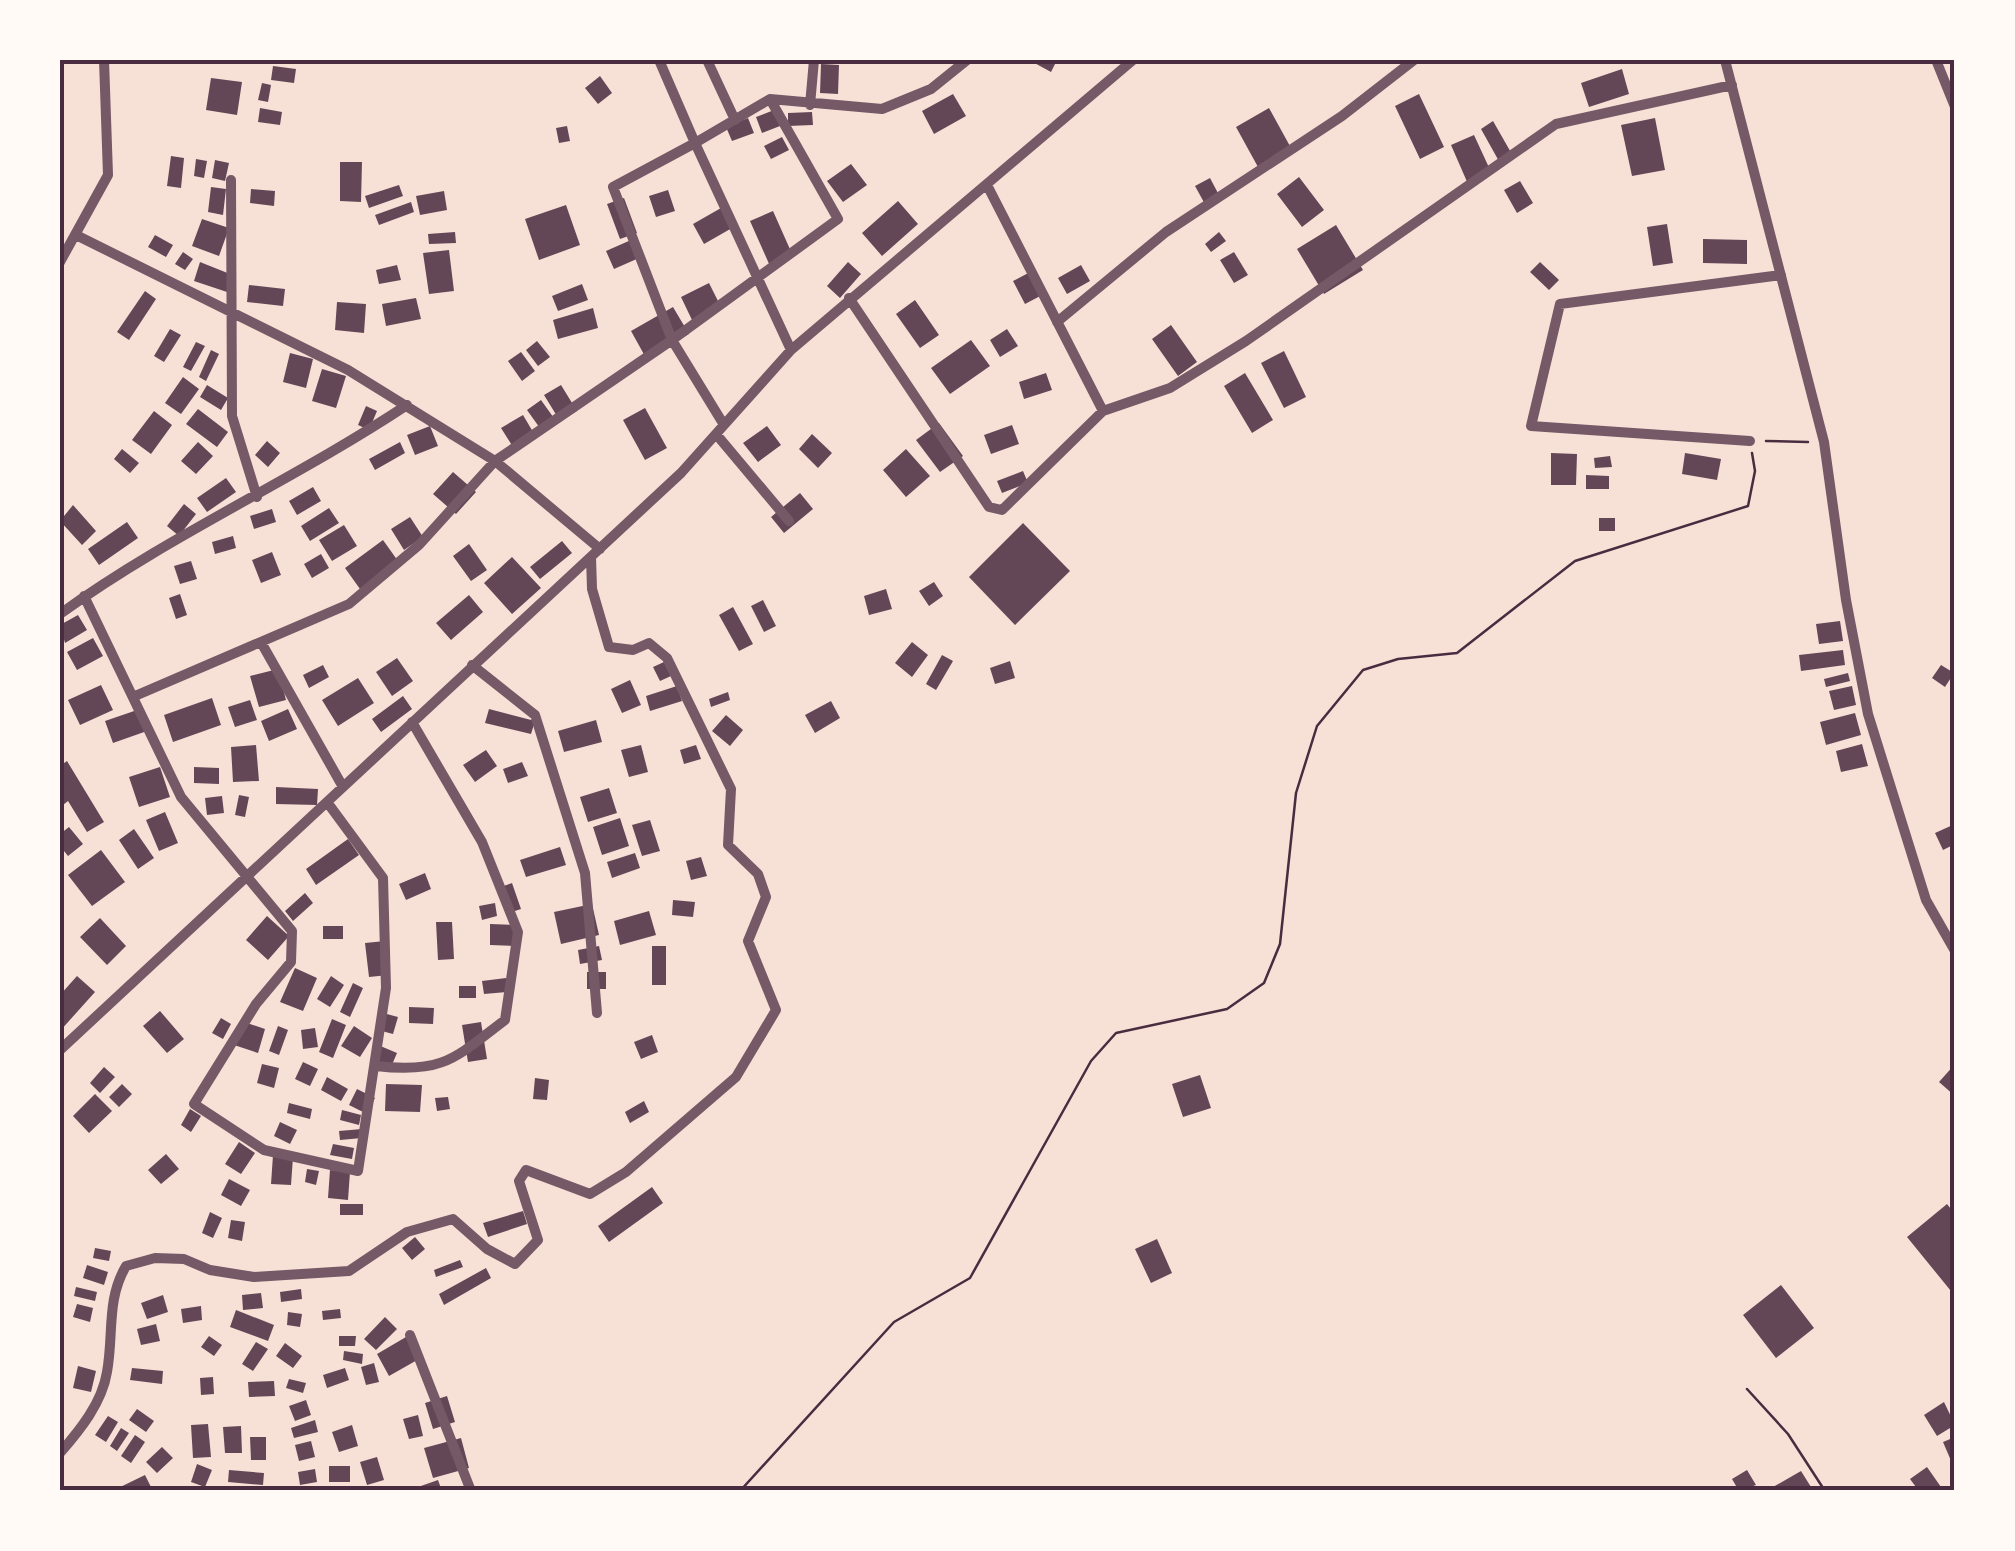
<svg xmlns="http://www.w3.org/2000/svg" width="2015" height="1551" font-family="'Varela Round',sans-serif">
  <rect width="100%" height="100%" fill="#f7e1d7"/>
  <path fill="#644757" d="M1029,60h28l-6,12z
    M821,64l18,1 -1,29 -18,-1z
    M273,66l23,3 -2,14 -23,-3z
    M1622,69l7,25 -40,13 -8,-24z
    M600,76l12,17 -14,11 -13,-16z
    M211,78l31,4 -5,33 -31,-5z
    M262,83l9,2 -3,17 -10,-2z
    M953,94l13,22 -32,18 -12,-23z
    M1419,94l25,53 -24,12 -25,-53z
    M260,108l22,4 -2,13 -22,-3z
    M1269,108l22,40 -33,19 -22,-40z
    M774,110l6,16 -18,7 -6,-16z
    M812,112l1,13 -25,1v-13z
    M748,118l6,15 -22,8 -6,-14z
    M1655,118l10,52 -33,6 -11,-51z
    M1493,121l20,35 -13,7 -19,-34z
    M567,126l3,15 -11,2 -3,-15z
    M1474,135l18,39 -24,10 -17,-39z
    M782,137l7,13 -18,9 -7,-13z
    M171,156l13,2 -3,30 -14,-2z
    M196,159l11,2 -3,17 -10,-2z
    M215,160l14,3 -4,18 -13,-3z
    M340,162h22l-1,40 -21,-1z
    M851,164l16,21 -24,17 -16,-21z
    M1299,177l25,33 -22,17 -25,-33z
    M1210,178l10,19 -14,9 -11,-20z
    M1520,181l13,22 -16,10 -13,-23z
    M399,185l4,11 -34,12 -4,-12z
    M211,187l15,2 -3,26 -15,-3z
    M251,189l24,2 -1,15 -24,-3z
    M668,190l7,21 -19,6 -7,-21z
    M444,191l3,19 -27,5 -4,-19z
    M624,198l13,35 -17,6 -13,-35z
    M898,201l20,23 -36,32 -20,-23z
    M411,202l3,10 -35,13 -4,-10z
    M566,205l14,40 -41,15 -14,-41z
    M721,208l11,20 -28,16 -11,-20z
    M773,211l20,45 -23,10 -20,-45z
    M202,219l27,9 -10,28 -27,-10z
    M1667,224l6,39 -20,3 -6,-39z
    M1336,225l27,45 -39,24 -27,-45z
    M455,232l1,11 -27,1 -1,-10z
    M1219,232l7,9 -15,11 -6,-8z
    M155,235l18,10 -7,12 -18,-10z
    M1703,239l44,1v24l-44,-1z
    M631,240l8,18 -25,11 -8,-18z
    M449,250l5,41 -25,3 -6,-41z
    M183,252l10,7 -8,11 -10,-6z
    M1234,252l14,23 -14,8 -14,-23z
    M200,262l30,12 -3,18 -33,-11z
    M848,262l13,12 -21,24 -13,-12z
    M1540,262l19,18 -10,10 -19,-18z
    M397,265l4,15 -22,4 -3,-14z
    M1081,265l9,16 -23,13 -9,-16z
    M1034,270l12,23 -21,11 -12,-23z
    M709,283l12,24 -29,13 -11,-23z
    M582,284l6,16 -30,11 -6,-15z
    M249,285l36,4 -2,17 -36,-4z
    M145,291l11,8 -27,41 -12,-8z
    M416,298l5,21 -35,7 -4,-22z
    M915,300l24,35 -19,13 -24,-34z
    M337,302l29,2 -2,29 -29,-3z
    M673,307l16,27 -43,24 -15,-27z
    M593,308l5,20 -40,11 -5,-19z
    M1171,325l26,37 -19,14 -26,-37z
    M170,329l11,6 -17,27 -10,-6z
    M1007,329l11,17 -18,11 -10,-17z
    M971,340l19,26 -40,28 -19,-26z
    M537,341l13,16 -12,9 -12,-16z
    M196,342l9,4 -14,25 -8,-4z
    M211,350l8,4 -13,27 -7,-4z
    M1284,351l22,46 -22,11 -23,-45z
    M521,352l14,19 -13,10 -14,-20z
    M290,353l23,6 -7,29 -23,-6z
    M322,369l24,7 -10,32 -24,-7z
    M1046,373l6,17 -28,9 -5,-17z
    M1245,373l28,47 -21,13 -28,-47z
    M183,377l16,12 -18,25 -16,-11z
    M207,385l21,13 -7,12 -21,-13z
    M561,385l16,26 -17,10 -16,-26z
    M541,400l15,21 -14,10 -15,-21z
    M366,406l11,5 -8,19 -11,-5z
    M645,408l22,40 -22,12 -22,-40z
    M198,409l30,23 -11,15 -31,-23z
    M154,411l18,14 -21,29 -19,-14z
    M523,415l13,22 -21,13 -14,-22z
    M939,423l24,33 -23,16 -24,-32z
    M1012,425l7,19 -28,10 -7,-19z
    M430,426l8,20 -23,9 -8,-20z
    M767,426l14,19 -23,17 -15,-19z
    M812,434l20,19 -14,15 -19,-19z
    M267,441l13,12 -12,14 -13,-12z
    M198,442l15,14 -17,18 -15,-13z
    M400,442l5,11 -30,17 -6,-11z
    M122,449l17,14 -9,10 -16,-14z
    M906,449l24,27 -24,21 -23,-27z
    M1551,453l26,1 -1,31h-25z
    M1685,453l36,6 -4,21 -35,-6z
    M1610,456l2,11 -17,1 -1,-10z
    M1023,471l5,12 -26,10 -5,-12z
    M453,472l23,20 -20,22 -23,-20z
    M1586,475l23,1v13h-23z
    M226,478l10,14 -29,20 -10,-14z
    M313,487l8,14 -24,14 -8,-14z
    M800,493l13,16 -29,24 -13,-16z
    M184,504l12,10 -17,22 -12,-10z
    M73,505l23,26 -14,14 -22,-24z
    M329,508l10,15 -29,18 -9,-15z
    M272,509l4,13 -22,7 -4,-13z
    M410,517l13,20 -19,13 -13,-21z
    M1599,518h16v13h-16z
    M127,522l11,16 -39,27 -11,-16z
    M1023,523l47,48 -55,54 -46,-48z
    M344,525l13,21 -25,15 -13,-21z
    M233,536l3,12 -21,6 -3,-12z
    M383,540l15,21 -38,28 -15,-21z
    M562,541l10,12 -32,26 -10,-12z
    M469,544l18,26 -16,11 -18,-25z
    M272,552l9,23 -20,8 -9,-23z
    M321,554l8,14 -17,10 -8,-14z
    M512,557l29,31 -29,26 -28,-31z
    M191,561l6,18 -17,5 -6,-18z
    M934,582l9,14 -14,10 -10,-15z
    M886,589l6,20 -23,6 -5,-19z
    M180,594l7,21 -11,4 -7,-21z
    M469,595l14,17 -32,28 -15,-17z
    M763,600l13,26 -12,6 -13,-26z
    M733,607l20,37 -14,7 -20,-36z
    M78,615l9,15 -22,13 -5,-18z
    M1840,621l3,20 -24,3 -3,-20z
    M93,638l10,18 -26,14 -10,-18z
    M912,642l16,13 -16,22 -17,-14z
    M1843,650l2,15 -44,6 -2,-16z
    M942,655l11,6 -17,29 -10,-6z
    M397,658l16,23 -21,15 -16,-24z
    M1010,661l5,17 -20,6 -5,-16z
    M664,662l7,14 -11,5 -7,-14z
    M323,665l6,12 -20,11 -6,-13z
    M1941,665l13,8 -9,14 -13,-9z
    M278,669l8,31 -27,7 -9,-31z
    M1848,673l2,8 -24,6 -2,-8z
    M358,678l16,25 -36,23 -16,-26z
    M630,680l11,25 -19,8 -11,-24z
    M101,685l12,25 -33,15 -12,-25z
    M677,686l5,15 -32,10 -4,-15z
    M1852,686l4,19 -22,5 -5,-19z
    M728,692l2,8 -19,7 -2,-8z
    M403,696l9,13 -31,23 -9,-13z
    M212,698l9,27 -48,17 -9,-27z
    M250,700l7,20 -22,7 -7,-20z
    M831,701l9,17 -25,15 -10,-18z
    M140,709l7,22 -34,12 -8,-22z
    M288,709l9,20 -28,12 -8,-20z
    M489,709l46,12 -4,13 -46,-11z
    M1855,713l6,22 -35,10 -6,-23z
    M726,715l17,15 -13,16 -18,-15z
    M596,720l6,22 -38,10 -6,-21z
    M1862,744l6,22 -27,6 -5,-21z
    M256,745l3,36 -26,1 -2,-35z
    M641,745l7,27 -19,5 -8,-27z
    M696,745l5,14 -17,5 -4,-14z
    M486,750l11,16 -22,16 -12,-17z
    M67,761l37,61 -17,10 -19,-31 -5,4 -3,-4v-35z
    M522,762l6,14 -20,7 -5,-14z
    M160,767l10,30 -31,10 -10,-30z
    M194,767l25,1v16l-25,-1z
    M276,787l42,2 -1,16 -41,-1z
    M609,788l8,25 -29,9 -8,-25z
    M239,795l10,2 -4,20 -10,-2z
    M222,796l2,17 -17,2 -2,-17z
    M165,812l13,31 -19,8 -13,-31z
    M620,818l9,28 -27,9 -9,-28z
    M650,820l10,31 -18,5 -10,-31z
    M1955,824v20l-12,6 -8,-17z
    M69,827l14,17 -15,12 -8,-10v-12z
    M134,829l20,29 -16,11 -19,-29z
    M348,839l11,16 -43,30 -10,-16z
    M560,847l6,18 -40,12 -6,-17z
    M101,850l24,32 -33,24 -24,-31z
    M635,853l5,15 -28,10 -5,-16z
    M701,857l6,19 -16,4 -5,-19z
    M425,873l6,16 -25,11 -7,-16z
    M512,883l9,26 -15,5 -8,-26z
    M305,893l8,10 -20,18 -8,-10z
    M673,900l22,2 -2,15 -21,-2z
    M495,903l2,13 -15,4 -3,-14z
    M592,904l7,31 -38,9 -7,-32z
    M649,911l7,24 -36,10 -6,-24z
    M267,916l22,20 -21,24 -22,-20z
    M100,918l26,28 -19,19 -27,-28z
    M436,922h16l2,37 -16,1z
    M490,924l26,1v21l-26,-1z
    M323,926h20v13h-20z
    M385,941l4,34 -20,2 -4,-34z
    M599,946l3,14 -22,4 -2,-14z
    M652,946h14v39h-14z
    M295,968l22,10 -14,33 -23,-9z
    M587,972h19v17h-19z
    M77,976l18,16 -35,39v-36z
    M331,976l13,9 -14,22 -13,-8z
    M506,978l1,14 -23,2 -2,-13z
    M353,983l10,5 -13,29 -10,-5z
    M459,986h17v12h-17z
    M409,1007l25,1 -1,16 -24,-1z
    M160,1011l24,28 -17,14 -24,-27z
    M383,1013l15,4 -5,17 -15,-4z
    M221,1018l10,6 -8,15 -11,-6z
    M332,1019l14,6 -13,33 -14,-6z
    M241,1021l24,8 -7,24 -24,-8z
    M481,1022l6,37 -19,3 -6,-37z
    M278,1026l10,4 -9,25 -10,-4z
    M354,1026l18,12 -12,19 -19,-11z
    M315,1028l3,19 -15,2 -2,-19z
    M652,1035l6,17 -17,7 -7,-17z
    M378,1045l19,8 -6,14 -19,-8z
    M303,1062l15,7 -8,17 -15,-7z
    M262,1064l17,4 -5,20 -17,-5z
    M1955,1064v32l-16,-14z
    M104,1067l11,10 -15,16 -10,-10z
    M1200,1075l11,33 -28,9 -11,-33z
    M327,1077l21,12 -7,12 -20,-11z
    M535,1078l14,2 -2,20 -14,-1z
    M122,1084l10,10 -13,13 -10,-10z
    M386,1084l36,1 -2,27 -35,-1z
    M357,1089l18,9 -8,16 -18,-9z
    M95,1094l17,17 -23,22 -16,-17z
    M448,1097l2,12 -13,2 -2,-13z
    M644,1101l5,11 -19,11 -5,-11z
    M289,1103l23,6 -2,10 -23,-6z
    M190,1109l11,7 -10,16 -10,-7z
    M342,1110l19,5 -2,10 -19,-5z
    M280,1122l17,8 -7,14 -16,-8z
    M362,1129v9l-22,2 -1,-9z
    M239,1142l16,11 -14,21 -16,-10z
    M333,1144l21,4 -2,11 -22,-4z
    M166,1154l13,15 -18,15 -13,-14z
    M273,1155l20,2 -2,28 -20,-1z
    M307,1169l12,2 -3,14 -11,-3z
    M330,1170l20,2 -2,28 -20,-2z
    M229,1179l21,11 -9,16 -20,-11z
    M652,1187l11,16 -54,39 -11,-16z
    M340,1204h23v11h-23z
    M1947,1204l8,10v82l-48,-59z
    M523,1211l4,13 -39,13 -5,-14z
    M210,1212l12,6 -9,20 -11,-5z
    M231,1220l14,2 -3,19 -14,-3z
    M415,1237l10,12 -13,11 -10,-12z
    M1157,1239l15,34 -21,10 -16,-34z
    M95,1248l16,3 -2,10 -16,-3z
    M460,1260l3,7 -27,10 -2,-7z
    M87,1265l21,7 -4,13 -21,-7z
    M486,1268l5,10 -47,27 -5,-11z
    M1781,1285l33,43 -38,30 -33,-43z
    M76,1287l21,5 -2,9 -21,-5z
    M301,1289l1,10 -21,3 -1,-10z
    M261,1293l2,15 -20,2 -1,-15z
    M163,1295l5,17 -21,7 -6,-16z
    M77,1304l16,4 -3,14 -17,-5z
    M201,1306l1,14 -19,3 -2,-14z
    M340,1309l1,9 -18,2 -1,-9z
    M236,1310l38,15 -6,16 -38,-14z
    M288,1312l14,2 -2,13 -13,-2z
    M385,1317l12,12 -21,21 -12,-11z
    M156,1324l4,17 -19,4 -4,-16z
    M209,1336l13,9 -8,11 -13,-9z
    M339,1336h17l-1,10h-16z
    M406,1337l13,22 -30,17 -12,-22z
    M256,1342l12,7 -15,22 -11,-7z
    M285,1343l17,13 -9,12 -17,-12z
    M344,1351l19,3 -1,10 -19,-4z
    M374,1363l5,19 -13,3 -5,-18z
    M78,1366l18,5 -5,21 -18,-4z
    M132,1368l31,3 -1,13 -32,-4z
    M345,1368l4,12 -22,8 -4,-13z
    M213,1377l1,17 -13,1 -1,-17z
    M289,1379l17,4 -3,10 -17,-5z
    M274,1381l1,15 -26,1 -1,-15z
    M447,1396l8,26 -22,7 -8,-26z
    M306,1400l5,15 -16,6 -6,-15z
    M1944,1402l11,23 -18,11 -13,-21z
    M137,1409l17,12 -8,11 -17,-12z
    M418,1415l5,21 -14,3 -6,-20z
    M108,1416l10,6 -12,20 -11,-7z
    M315,1420l3,12 -24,6 -3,-10z
    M208,1424l3,33 -18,1 -2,-33z
    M352,1425l6,21 -19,6 -7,-20z
    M241,1426l1,27h-17l-2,-26z
    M121,1428l8,5 -12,18 -7,-5z
    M135,1435l10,7 -14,21 -10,-7z
    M250,1437h16v23h-15z
    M1955,1437v33l-12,-28z
    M461,1438l8,30 -36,10 -9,-30z
    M311,1441l4,16 -16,4 -4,-16z
    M162,1447l11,11 -16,15 -11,-11z
    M377,1457l7,23 -17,5 -7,-23z
    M197,1464l15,6 -7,17 -14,-5z
    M329,1466h21v16h-21z
    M1927,1467l14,20 -6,4h-16l-9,-12z
    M315,1469l2,13 -17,3 -2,-13z
    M229,1470l35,3 -1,12 -35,-3z
    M1747,1470l9,15 -17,6 -7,-12z
    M1801,1471l10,16 -36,4 -2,-4z
    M145,1475l8,16h-41z
    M438,1480l4,11h-23l-1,-4z"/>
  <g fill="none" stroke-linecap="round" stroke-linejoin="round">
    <path stroke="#4a2c40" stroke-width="2.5" d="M1766,441l42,1
      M1747,1389l41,45 37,57
      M740,1491l154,-169 76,-44 121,-217 25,-28 111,-24 37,-26 16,-39 16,-151 21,-67 46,-56 35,-11 59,-6 118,-92 173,-55 7,-35 -3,-18"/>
    <path stroke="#755966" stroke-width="10" d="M659,60l36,83 -82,44 59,153 166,-121 -68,-120
      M707,60l28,60
      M1725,60l99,382 22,158 22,114 58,186 29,51
      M1936,60l19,47
      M810,105l4,-45
      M231,180l1,236 25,81
      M987,185l116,226 67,-23 76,-47 310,-217 176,-39
      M78,236l270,134 147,91 105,88
      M60,262l48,-87 -4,-115
      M849,298l140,209 13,3 101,-99
      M1057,322l109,-90 176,-116 72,-56
      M791,350l-96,-207 75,-44 112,10 49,-20 36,-29
      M716,434l73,87
      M1750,441l-219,-15 29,-122 221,-29
      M84,596l97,201 111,134 -1,31 -35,42 -62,100 70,46 94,21 28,-183 -3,-110 -56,-76
      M60,614c109,-79 234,-134 347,-209
      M262,644l81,143
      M472,665l63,50 50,158 12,140
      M135,696l214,-92 70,-59 76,-84 177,-121 52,85
      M60,1050l621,-577 110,-123 342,-290
      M376,1066c67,8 79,-8 129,-46l13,-88 -36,-90 -70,-120
      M410,1335l61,156
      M60,1453c20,-23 42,-50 47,-81 7,-38 -1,-72 19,-106l29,-8 29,1 26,11 44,7 95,-6 58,-39 46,-13 34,30 28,15 23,-24 -19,-59 7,-11 64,24 36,-22 110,-95 40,-67 -28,-69 18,-44 -8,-23 -30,-29 3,-56 -64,-131 -18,-15 -16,7 -24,-3 -17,-58 -1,-32"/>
  </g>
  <rect width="2015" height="1551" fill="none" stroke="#fffaf5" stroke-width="125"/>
  <rect x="62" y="62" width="1890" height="1426" fill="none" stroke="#4a2c40" stroke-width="4"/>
</svg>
